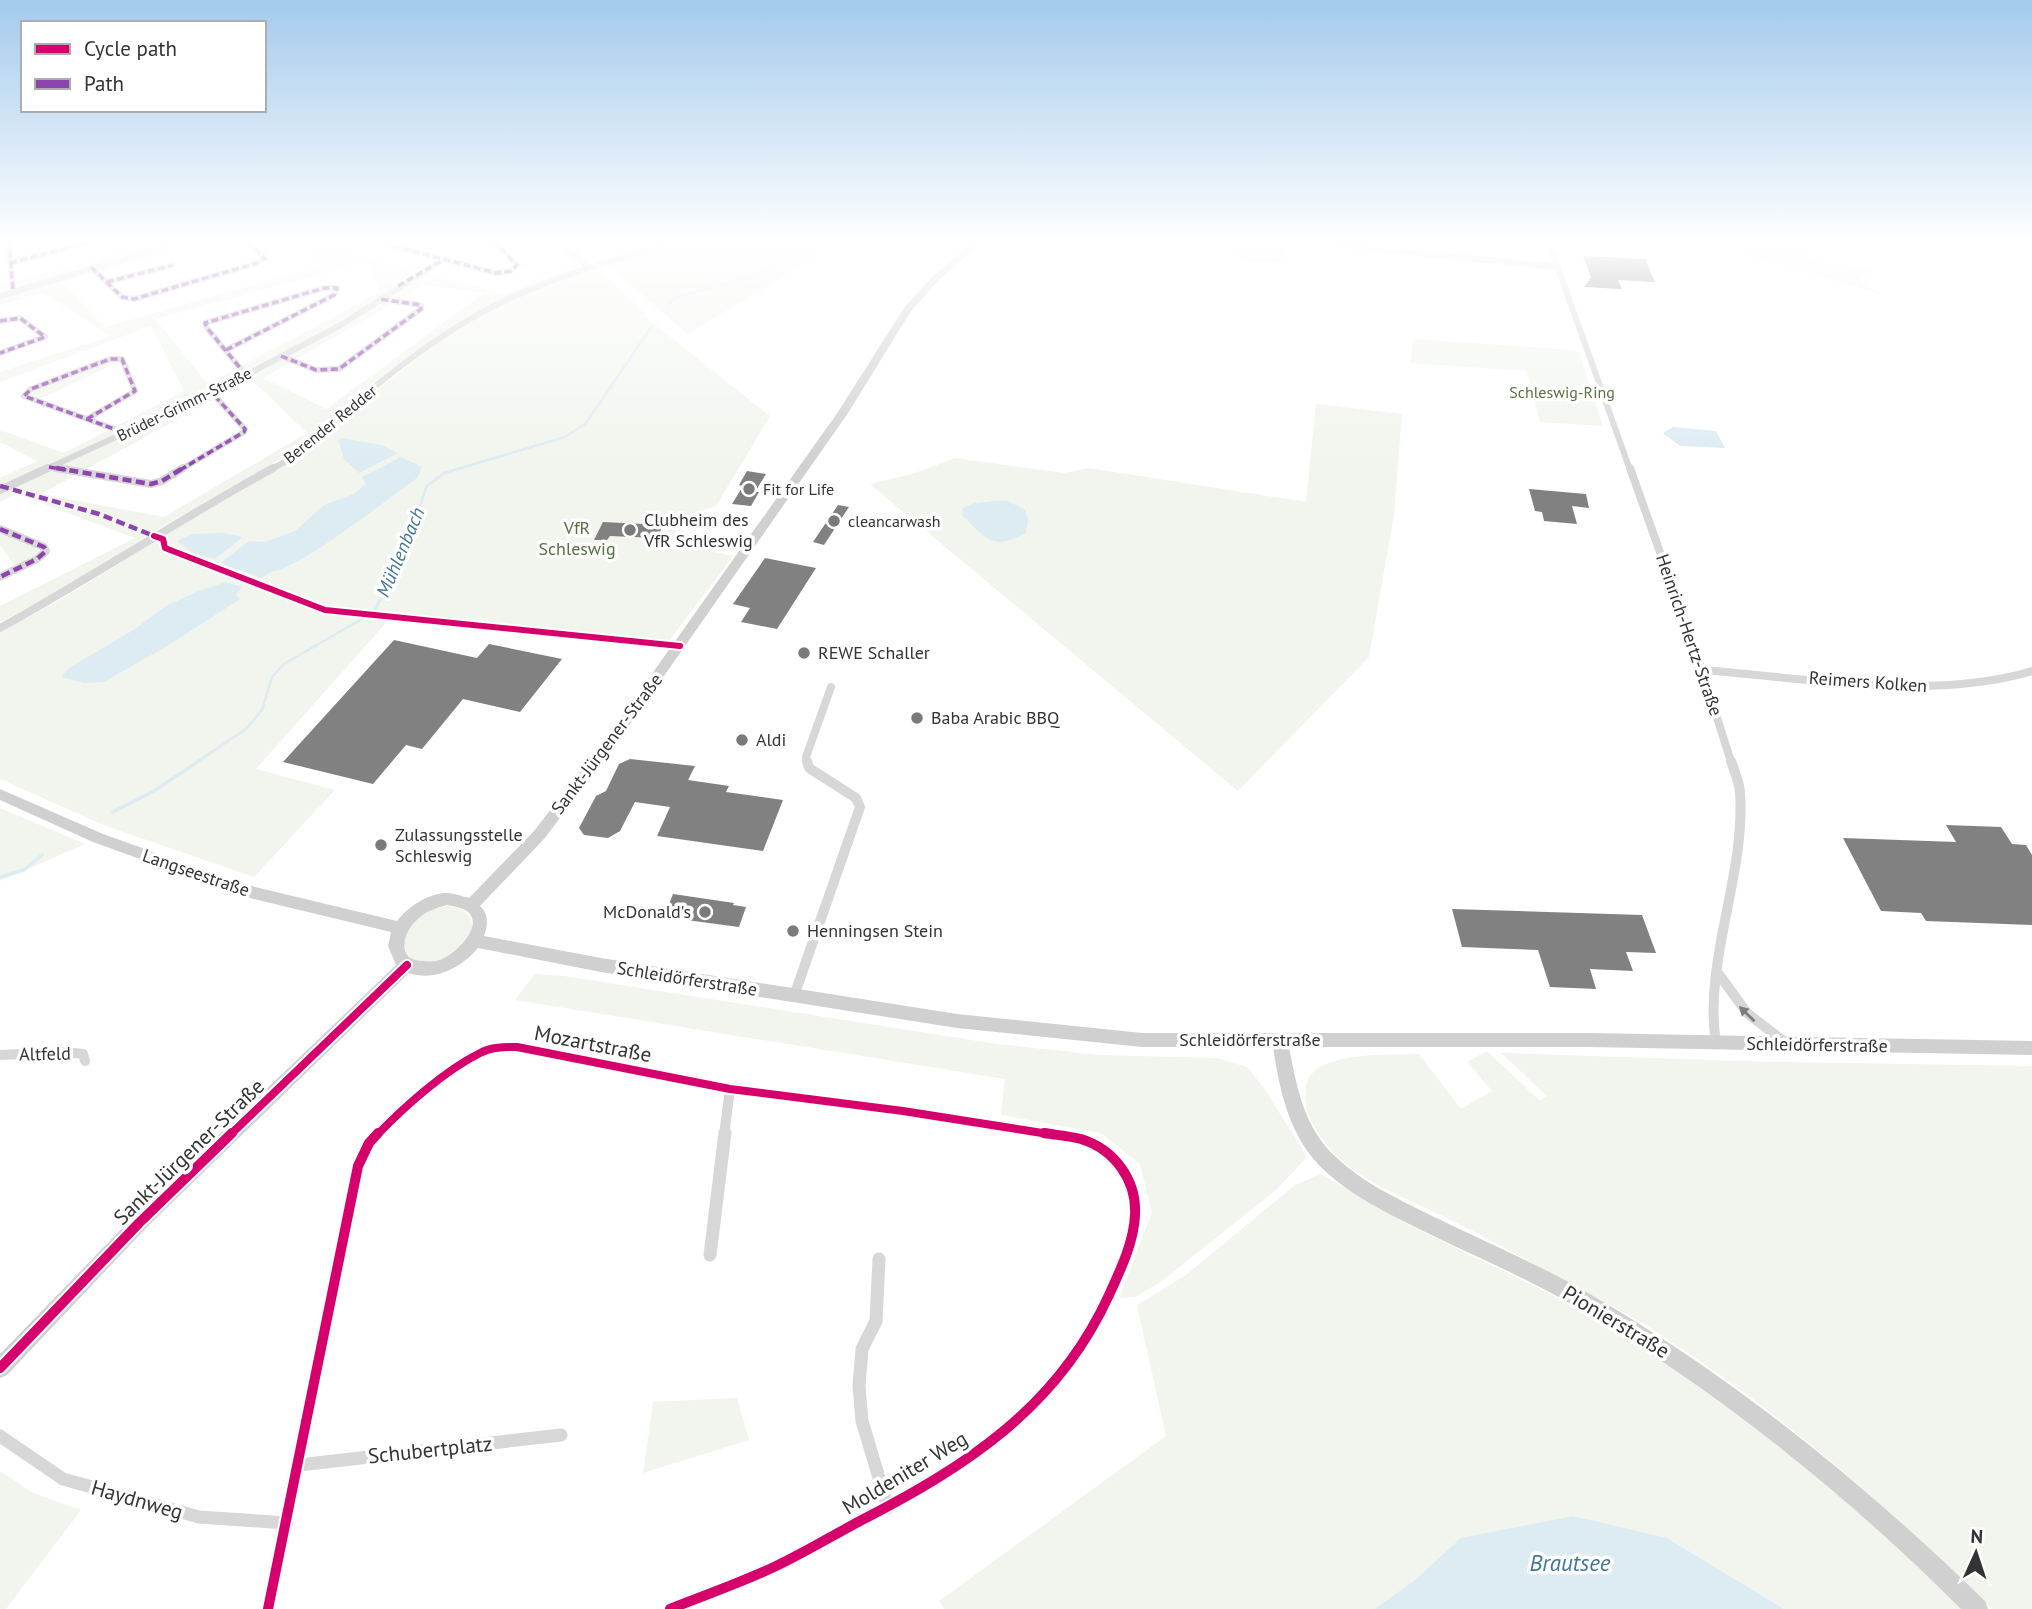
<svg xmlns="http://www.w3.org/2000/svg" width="2032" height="1609" font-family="'PT Sans',sans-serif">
  <rect width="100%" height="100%" fill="#fff"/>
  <path fill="#f1f5ed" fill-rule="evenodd" d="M167,240h54l-159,42 43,45 217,-62 -30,-25h12l5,7 20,-7h23l-20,8 173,46 70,-30 -26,-24h5l24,20 2,7 -57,23 -110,63 -119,98 -139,80 -86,55 -69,36v-16l135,-68 -118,-44 -17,8v-24l37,-17 -37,-19v-12l64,23 120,-62 -33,-65 -151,56v-10l111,-36 -68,-43 -43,12v-20zM368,262l12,30 -172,92 -53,-65zM425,285l59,8 -158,116 -63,-31zM251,379l56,54 -143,84 -123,-23z
    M688,240h151l-11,10 -140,84 -81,-69z
    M1638,240h151l26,21 61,8 -16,9 4,7 21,10 -154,-43 -89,-3z
    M591,270h8l46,43 -1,3 126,100 -54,90 -38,12 -4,26 59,12 -64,85 -14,3 -262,-29 -137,154 79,21 -81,87 -148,-51 -106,-47v-146l70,-39 159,-98 68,-37 85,-73 60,-47 66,-38z
    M1413,339l160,11 6,3 24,73 -63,-4 -13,-51 -116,-8z
    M111,362l6,1 -77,36 -8,-3 2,-6z
    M1316,404l86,10 -8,101 -25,142 -131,134 -368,-307 42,-10 43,-16 109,15 25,-5 217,34z
    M0,533l36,15 1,4 -8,8 -14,6 -15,-21z
    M0,808l85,36 -85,37z
    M448,906c12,2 26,7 24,23 -2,12 -11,18 -20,24 -51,37 -74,-38 -4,-47z
    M535,974l29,2 433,68 102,11 118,3 30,9 17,21 43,69 -31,33 -114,91 -27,16 -16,1 33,-85 -12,-49 -39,-31 -100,-18 4,-36 -490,-79z
    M1487,1051l53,50 7,-5 -46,-43 271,9 260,4v543h-40c-107,-105 -220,-205 -348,-285 -25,-16 -53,-28 -79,-43 -37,-20 -74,-41 -112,-60 -39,-20 -83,-34 -115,-64 -18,-17 -36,-44 -32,-70 5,-38 85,-31 113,-33l42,55 31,-18 -25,-29z
    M1321,1174l84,49 149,73 131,79 106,77 88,77 83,80h-178l-117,-71 -252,42 -41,29h-430l-5,-8 227,-165 -29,-131 49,-30 109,-90z
    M737,1398l12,42 -106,33 10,-71z
    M0,1471l33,22 48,17 -75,99h-6z"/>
  <path fill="#ddebf3" d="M1255,244l29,4 1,9 -7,6 -38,-3 -5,-10z
    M1673,427l43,4 9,17 -45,-2 -17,-13z
    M342,438l40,7 16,8 -39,20 -15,-14 -6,-19z
    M401,457l21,10 -5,11c-24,17 -123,95 -145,93l-10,7 -42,-15 29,-22 16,1 30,-11 29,-26 30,-11 12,-10 -4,-7z
    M1006,500l19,10 3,9 -2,14c-34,18 -39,6 -64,-18l1,-7 12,-5z
    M222,533l21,4 -28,22 -20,-5 -18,-13 16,-7z
    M226,582l16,5 -6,8 4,4 -71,46 -65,37 -20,1 -23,-6 8,-9 66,-39 31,-23 30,-14z
    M1573,1516l94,22 117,71h-410l41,-29 46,-42z"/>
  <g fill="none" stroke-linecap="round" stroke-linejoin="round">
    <path stroke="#ddebf3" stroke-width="2.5" d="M668,305l6,-7 85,-24 16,-9 21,-25
      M197,762l49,-33 16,-19 10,-33 12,-13 90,-52 37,-75 15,-50 18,-14 121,-36 21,-14 66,-97"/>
    <path stroke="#ddebf3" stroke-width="3.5" d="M113,812l41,-21 45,-30
      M0,877l24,-7 18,-15"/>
  </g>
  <path fill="#818181" d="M1583,256l62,3 10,23 -37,-2 4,9 -38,-2 7,-10z
    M747,471l19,3 -11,18h4l-8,14 -19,-2 11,-18 -4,-1z
    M1529,489l57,5 3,14 -17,-2 5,18 -33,-3 -2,-9 -7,-1z
    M838,505l11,2 -25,38 -11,-3z
    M603,522l60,3 -6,13 -47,-2 -3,4h-13z
    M765,558l51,10 -39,61 -36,-7 9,-14 -17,-4z
    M394,640l83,18 12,-14 73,15 -42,53 -57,-13 -41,50 -16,-4 -33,39 -90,-22z
    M630,759l65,7 -7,14 41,6 -3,6 57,8 -20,51 -106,-15 13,-29 -35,-5 -15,29 -12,7 -24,-3 -5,-7 17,-32 10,-5 13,-27z
    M1946,825l55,2 11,17 14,1 6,10v70l-106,-4 -5,-8 -40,-2 -38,-73 113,4z
    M673,894l61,9 -1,2 13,2 -7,20 -75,-10z
    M1452,909l190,6 14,38 -30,-1 7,19 -43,-2 6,20 -46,-2 -12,-37 -76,-3z"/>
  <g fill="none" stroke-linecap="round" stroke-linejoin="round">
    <path stroke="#d7d7d7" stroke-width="6" d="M9,240l4,51
      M396,240l-6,5 106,28 15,-2 6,-6 -25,-25
      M559,240l30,28
      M1285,240l273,27
      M1548,240l82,230
      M10,263l88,-23
      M91,267l31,30 12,2 123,-36 8,-5 -21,-18
      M107,282l66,-17
      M0,296l188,-56
      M0,321l20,-3 25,19 -45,16
      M226,350l108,-55 3,-7h-13l-119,35 2,5 39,47
      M281,356l35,14 23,-1 82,-60v-4l-41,-6
      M87,419l48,-28 -13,-32h-12l-79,30 -7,7 101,37
      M49,467l18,3
      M44,470l168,-77 127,-67 104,-66
      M180,470l64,-38 1,-3 -33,-36
      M270,470l20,-11c54,-46 107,-95 167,-132 68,-43 147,-64 223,-87"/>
    <path stroke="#d7d7d7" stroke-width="8" d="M56,468l95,16 11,-3 21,-13
      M1630,468l72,202 29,92
      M0,490l48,-22
      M0,529l44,18 2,4 -9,8 -37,18
      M0,628c93,-51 180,-109 273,-160
      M1702,670c104,8 230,31 330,1
      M807,762l-1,-5 25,-70"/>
    <path stroke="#d7d7d7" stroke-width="10" d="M1718,973l29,40 39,30
      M794,996l66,-189 -4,-9 -47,-30 -2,-7
      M1716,1043c-13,-81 30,-168 24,-251 -1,-11 -6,-22 -9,-31
      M0,1055l65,-3 18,2 2,7
      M377,1135c27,-28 67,-64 103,-82 11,-6 24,-6 37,-6l213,42 173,22 152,24
      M724,1135l6,-46"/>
    <path stroke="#d7d7d7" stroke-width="13" d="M710,1255l15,-122
      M879,1259l-3,62 -14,28 -3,37 3,35 26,87
      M0,1436l63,43 136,38 88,6
      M299,1465l262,-30
      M268,1609l90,-443 11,-23 9,-10
      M670,1609c35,-14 70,-26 104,-42 28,-13 56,-30 84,-45 107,-55 199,-113 251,-227 11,-24 25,-53 26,-80 2,-35 -21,-66 -54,-76 -12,-3 -25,-4 -37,-6"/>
    <path fill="#d0d0d0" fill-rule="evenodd" d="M976,240h9l-45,39 -29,32 -63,102 -226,323 -78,103 -64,67c9,8 8,19 4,30l117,22 356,56 185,19h447l443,8v14l-443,-8h-300c8,41 15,81 47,110 26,25 58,40 90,56 52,26 106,48 157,77 148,85 280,192 402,311l3,8h-27c-117,-117 -247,-221 -390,-305 -50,-29 -104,-51 -156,-77 -32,-16 -64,-32 -90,-56 -35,-32 -45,-78 -52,-124h-131l-185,-19 -356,-56 -123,-24c-16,19 -43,34 -69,25l-264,256 -138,146 -7,3v-24l133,-137 263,-252 -8,-19 3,-14 -149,-36 -149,-54 -93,-42v-11l103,45 140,50 154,37c11,-14 30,-27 49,-28 7,0 16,3 23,5l65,-67 78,-101 226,-318 66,-104 30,-33zM447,905c5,1 12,2 16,4 25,12 -4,42 -19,49 -7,4 -13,4 -21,3 -27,0 -21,-29 -5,-42 8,-8 18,-11 29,-14z"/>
    <path stroke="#8e44ad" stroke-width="3.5" stroke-dasharray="7 3.5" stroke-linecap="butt" d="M9,240l4,51
      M396,240l-6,5 106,28 15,-2 6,-6 -25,-25
      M10,263l88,-23
      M91,267l31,30 12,2 123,-36 8,-5 -21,-18
      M107,282l66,-17
      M398,286l45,-26
      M0,321l20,-3 25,19 -45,16
      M226,350l108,-55 3,-7h-13l-119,35 2,5 39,47
      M281,356l35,14 23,-1 82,-60v-4l-41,-6
      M87,419l48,-28 -13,-32h-12l-79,30 -7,7 101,37
      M49,467l18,3
      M180,470l64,-38 1,-3 -33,-36"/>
    <path stroke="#8e44ad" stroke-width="4.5" stroke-dasharray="9 4.5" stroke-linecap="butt" d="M56,468l95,16 11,-3 21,-13
      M0,486l99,28 60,24
      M0,529l44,18 2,4 -9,8 -37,18"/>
    <defs>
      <path id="cycleway-far2" d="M154,536l9,3 2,9 160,62 355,36"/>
      <path id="cycleway-far1" d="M230,1135l177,-170
        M377,1135c27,-28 67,-64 103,-82 11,-6 24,-6 37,-6l213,42 173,22 152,24"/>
      <path id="cycleway" d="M0,1368l139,-145 93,-90
        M268,1609l90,-443 11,-23 9,-10
        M670,1609c35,-14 70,-26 104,-42 28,-13 56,-30 84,-45 107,-55 199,-113 251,-227 11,-24 25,-53 26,-80 2,-35 -21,-66 -54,-76 -12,-3 -25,-4 -37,-6"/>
    </defs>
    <use href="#cycleway-far2" stroke="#fff" stroke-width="10"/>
    <use href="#cycleway-far1" stroke="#fff" stroke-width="12"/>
    <use href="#cycleway" stroke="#fff" stroke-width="14"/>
    <use href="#cycleway-far2" stroke="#d6006c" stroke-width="6"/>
    <use href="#cycleway-far1" stroke="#d6006c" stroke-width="8"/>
    <use href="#cycleway" stroke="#d6006c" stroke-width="10"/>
  </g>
  <defs><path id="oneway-solid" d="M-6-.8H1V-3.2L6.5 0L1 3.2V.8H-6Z" transform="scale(1.75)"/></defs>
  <use fill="#7d7d7d" href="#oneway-solid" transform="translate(1747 1014) rotate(-136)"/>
  <linearGradient id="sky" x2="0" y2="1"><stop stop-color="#a3caec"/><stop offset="0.52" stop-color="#fff"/><stop offset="1" stop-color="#fff" stop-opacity="0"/></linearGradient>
  <rect width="2032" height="465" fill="url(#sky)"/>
  <g fill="#7a7a7a" stroke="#fff" stroke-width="2.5">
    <circle cx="749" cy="489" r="7"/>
    <circle cx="834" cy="521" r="7"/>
    <circle cx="630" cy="530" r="7"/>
    <circle cx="804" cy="653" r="7"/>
    <circle cx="917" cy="718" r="7"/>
    <circle cx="742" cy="740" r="7"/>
    <circle cx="381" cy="845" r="7"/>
    <circle cx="705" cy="912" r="7"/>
    <circle cx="793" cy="931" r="7"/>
  </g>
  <g text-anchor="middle" stroke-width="7" stroke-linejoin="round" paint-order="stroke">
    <g font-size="16" fill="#56703f" stroke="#fff">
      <text x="1562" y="398">Schleswig-Ring</text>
    </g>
    <g font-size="16" fill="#333" stroke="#fff">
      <text transform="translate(184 404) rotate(-26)" y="6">Brüder-Grimm-Straße</text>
      <text transform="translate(330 424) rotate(-39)" y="6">Berender Redder</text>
    </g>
    <g font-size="16" fill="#333" stroke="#fff" text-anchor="start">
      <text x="763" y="495">Fit for Life</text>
      <text x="848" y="527">cleancarwash</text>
    </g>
    <g font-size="18" fill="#333" stroke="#fff" text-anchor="start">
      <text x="644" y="526">Clubheim des<tspan x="644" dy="21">VfR Schleswig</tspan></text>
      <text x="818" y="659">REWE Schaller</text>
      <text x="931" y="724">Baba Arabic BBQ</text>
      <text x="756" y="746">Aldi</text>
      <text x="395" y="841">Zulassungsstelle<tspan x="395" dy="21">Schleswig</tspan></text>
      <text x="691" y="918" text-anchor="end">McDonald's</text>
      <text x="807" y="937">Henningsen Stein</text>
    </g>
    <g font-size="18" fill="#56703f" stroke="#fff">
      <text x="577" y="534">VfR<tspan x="577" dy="21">Schleswig</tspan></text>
    </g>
    <g font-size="18" fill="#333" stroke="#fff">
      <text transform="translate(1689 635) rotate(71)" y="6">Heinrich-Hertz-Straße</text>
      <text transform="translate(1868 682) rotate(4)" y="6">Reimers Kolken</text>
      <text transform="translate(607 744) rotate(-53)" y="6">Sankt-Jürgener-Straße</text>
      <text transform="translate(196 873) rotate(19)" y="6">Langseestraße</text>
      <text transform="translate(687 979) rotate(9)" y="6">Schleidörferstraße</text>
      <text x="1250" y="1046">Schleidörferstraße</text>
      <text transform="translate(1817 1045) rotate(1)" y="6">Schleidörferstraße</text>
      <text transform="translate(45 1054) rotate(-1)" y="6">Altfeld</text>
    </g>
    <g font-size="19" font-style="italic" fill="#3f7597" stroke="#fff">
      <text transform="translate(400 552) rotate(-67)" y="7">Mühlenbach</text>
    </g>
    <g font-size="21" fill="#333" stroke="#fff">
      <text transform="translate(593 1044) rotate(11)" y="7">Mozartstraße</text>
      <text transform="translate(189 1152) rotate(-44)" y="7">Sankt-Jürgener-Straße</text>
      <text transform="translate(1616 1322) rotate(31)" y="7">Pionierstraße</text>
      <text transform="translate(430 1450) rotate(-6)" y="7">Schubertplatz</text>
      <text transform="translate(905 1473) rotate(-31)" y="7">Moldeniter Weg</text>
      <text transform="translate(137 1500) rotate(16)" y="7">Haydnweg</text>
    </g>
    <g font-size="23" font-style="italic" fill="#3f7597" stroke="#fff">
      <text x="1570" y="1571">Brautsee</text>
    </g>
  </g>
  <rect x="21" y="21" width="245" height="91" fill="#ffffff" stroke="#adadad" stroke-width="2"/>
  <rect x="35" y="44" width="35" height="10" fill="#d6006c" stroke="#adadad" stroke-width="2"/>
  <text x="84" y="56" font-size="21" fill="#333333">Cycle path</text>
  <rect x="35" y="79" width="35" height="10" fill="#8e44ad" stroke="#adadad" stroke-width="2"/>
  <text x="84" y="91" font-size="21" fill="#333333">Path</text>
  <g transform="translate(1976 1553) rotate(3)" stroke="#ffffff" stroke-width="5" paint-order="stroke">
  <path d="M0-5L12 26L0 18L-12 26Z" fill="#333333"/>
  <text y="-10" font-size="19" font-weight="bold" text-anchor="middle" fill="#333333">N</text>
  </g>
</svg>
